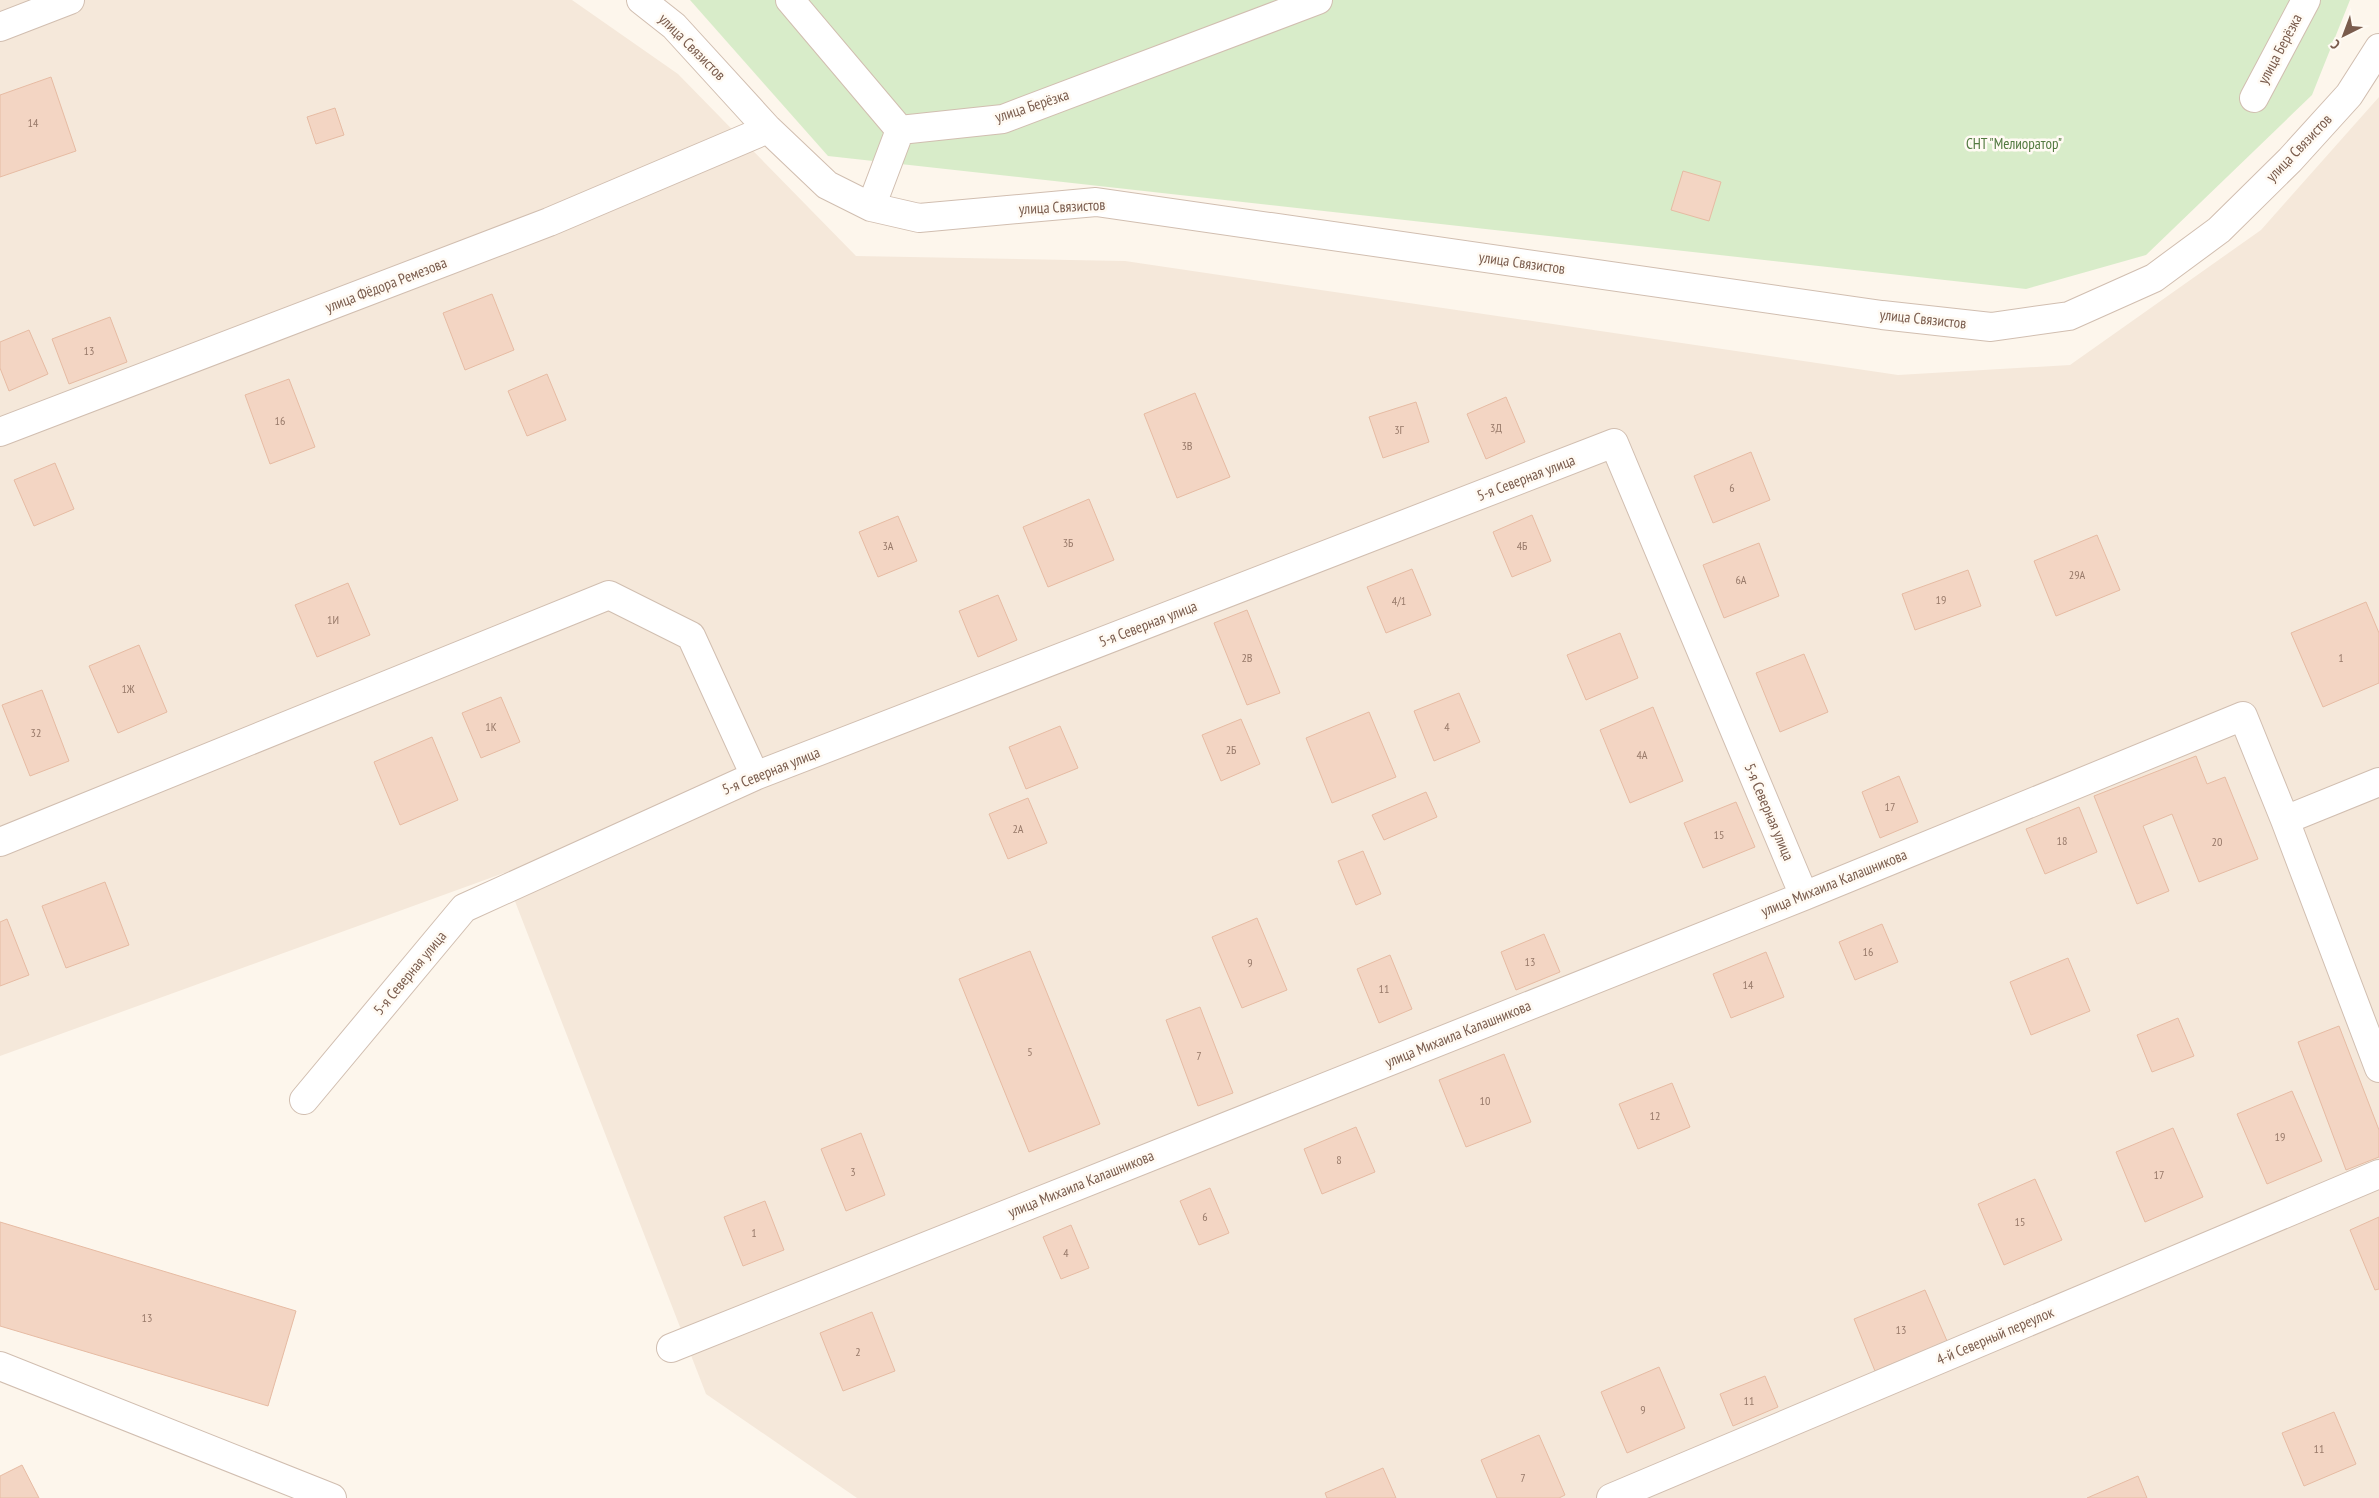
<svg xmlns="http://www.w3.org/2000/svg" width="2379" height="1498" font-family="'PT Sans Narrow',sans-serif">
  <rect width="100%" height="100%" fill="#fdf6ec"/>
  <path fill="#f5e8da" d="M0,0h572l106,74 178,182 269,5 773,114 172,-10 191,-135 118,-133v1401h-1522l-151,-104 -202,-521 -504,183z"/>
  <path fill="#d8ecc9" d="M690,0h1660l-38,95 -166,160 -120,34 -1198,-133z"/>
  <path fill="#f3d5c3" stroke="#e6bba3" d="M51,77l25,74 -76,26v-82z
    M335,108l9,27 -28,9 -9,-27z
    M1683,171l38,11 -12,39 -38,-11z
    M492,294l22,56 -49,20 -22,-57z
    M110,317l17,45 -58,22 -17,-45z
    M29,330l19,44 -39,17 -9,-23v-26z
    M547,374l19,46 -39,16 -19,-45z
    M289,379l26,68 -45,17 -25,-69z
    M1195,393l35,84 -53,21 -33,-84z
    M1506,397l19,45 -39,17 -19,-45z
    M1416,402l13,40 -46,16 -14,-41z
    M1751,452l19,48 -57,23 -19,-47z
    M55,463l19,46 -40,17 -20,-46z
    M1089,499l25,61 -66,27 -25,-60z
    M1532,515l19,46 -39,16 -19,-45z
    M898,516l19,45 -39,16 -19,-45z
    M2097,535l23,55 -64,26 -22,-55z
    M1759,543l20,53 -55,22 -21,-53z
    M1412,569l19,46 -45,18 -19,-46z
    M1968,570l13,36 -66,24 -13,-36z
    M348,583l22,52 -53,22 -22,-52z
    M998,595l19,45 -39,17 -19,-46z
    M2366,602l13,31v50l-56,24 -32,-74z
    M1247,610l33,83 -33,12 -33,-82z
    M1620,633l18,45 -52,22 -19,-45z
    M139,645l28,67 -49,21 -29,-67z
    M1804,654l24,58 -48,20 -24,-59z
    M42,690l27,71 -39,15 -28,-71z
    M1459,693l21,49 -46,19 -20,-50z
    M501,697l19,45 -39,16 -19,-45z
    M1653,707l30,74 -53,22 -30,-73z
    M1369,712l27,65 -64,26 -26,-65z
    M1241,719l19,45 -39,17 -19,-46z
    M1060,726l18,42 -52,21 -17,-42z
    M432,737l26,63 -58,25 -26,-63z
    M2196,756l11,28 18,-7 33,82 -59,23 -27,-68 -29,12 26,65 -32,13 -43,-108z
    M1899,776l19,46 -38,16 -18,-46z
    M1426,792l11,25 -53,23 -12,-25z
    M1028,798l19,45 -39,16 -19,-45z
    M1736,802l19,45 -52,21 -19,-45z
    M2079,807l18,45 -52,22 -19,-45z
    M1363,851l18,43 -25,11 -18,-44z
    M105,882l24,63 -63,23 -24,-62z
    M1257,918l30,72 -45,18 -30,-71z
    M7,919l22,56 -29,11v-64z
    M1882,924l16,38 -43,18 -16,-38z
    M1544,934l16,38 -44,18 -15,-38z
    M1030,951l70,173 -71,28 -70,-173z
    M1766,952l18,45 -53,21 -18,-44z
    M1390,955l22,54 -33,14 -22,-54z
    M2068,958l22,53 -59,24 -21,-53z
    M1200,1007l33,86 -35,13 -32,-86z
    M2178,1018l16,38 -42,16 -15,-37z
    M2339,1026l40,104v27l-33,13 -48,-128z
    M1504,1054l27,68 -65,25 -27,-67z
    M1672,1083l18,44 -52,22 -19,-45z
    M2292,1091l30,70 -55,23 -30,-70z
    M1356,1127l19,45 -53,22 -18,-45z
    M2173,1128l30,69 -58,25 -29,-70z
    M861,1133l24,62 -39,16 -25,-62z
    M2035,1179l27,61 -58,25 -26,-61z
    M1210,1188l19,45 -30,12 -19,-44z
    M765,1201l19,49 -41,16 -19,-49z
    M2379,1217v72l-4,1 -25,-60z
    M0,1222l296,89 -28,95 -268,-80z
    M1071,1225l18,43 -28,11 -18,-42z
    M1925,1290l22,51 -72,30 -21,-52z
    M872,1312l23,59 -52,20 -23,-58z
    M1659,1367l26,61 -58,25 -26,-61z
    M1765,1376l13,31 -45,19 -13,-32z
    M2334,1412l22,52 -52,22 -22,-53z
    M1539,1435l26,60 -6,3h-62l-16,-38z
    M22,1465l17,33h-39v-22z
    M1383,1468l13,30h-69l-2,-5z
    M2138,1476l9,22h-60z"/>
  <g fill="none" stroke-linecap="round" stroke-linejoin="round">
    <defs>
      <path id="minor" d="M641,0l33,26 94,103 59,56 44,22 48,11 177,-16 786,113 109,12 78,-11 85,-38 65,-48 71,-70 59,-65 30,-47
        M790,0l110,130 103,-11 315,-119
        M0,27l70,-27
        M2254,98l52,-98
        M871,207l29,-77
        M0,432l549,-210 219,-93
        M2285,820l94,-38
        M0,842l609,-247 82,41 64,140
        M304,1100l160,-192 291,-132 859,-333 190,453
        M671,1348l1133,-452 439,-180 42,104 94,248
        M0,1366l332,132
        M1611,1498l768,-324"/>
    </defs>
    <use href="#minor" stroke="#d1beb0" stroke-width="30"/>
    <use href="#minor" stroke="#fff" stroke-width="28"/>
  </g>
  <g text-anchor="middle" stroke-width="5" stroke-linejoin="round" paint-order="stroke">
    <g font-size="12" fill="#987a6a">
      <text x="33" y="127">14</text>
      <text x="89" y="355">13</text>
      <text x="280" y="425">16</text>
      <text x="1496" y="432">3Д</text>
      <text x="1399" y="434">3Г</text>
      <text x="1187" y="450">3В</text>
      <text x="1732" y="492">6</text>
      <text x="1068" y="547">3Б</text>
      <text x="888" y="550">3А</text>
      <text x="1522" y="550">4Б</text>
      <text x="2077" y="579">29А</text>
      <text x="1741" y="584">6А</text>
      <text x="1941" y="604">19</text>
      <text x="1399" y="605">4/1</text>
      <text x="333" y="624">1И</text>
      <text x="1247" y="662">2В</text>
      <text x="2341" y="662">1</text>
      <text x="128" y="693">1Ж</text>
      <text x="491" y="731">1К</text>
      <text x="1447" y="731">4</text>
      <text x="36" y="737">32</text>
      <text x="1231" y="754">2Б</text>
      <text x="1642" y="759">4А</text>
      <text x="1890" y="811">17</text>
      <text x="1018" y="833">2А</text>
      <text x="1719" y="839">15</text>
      <text x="2062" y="845">18</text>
      <text x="2217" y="846">20</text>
      <text x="1868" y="956">16</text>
      <text x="1530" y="966">13</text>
      <text x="1250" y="967">9</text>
      <text x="1748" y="989">14</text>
      <text x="1384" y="993">11</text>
      <text x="1030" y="1056">5</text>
      <text x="1199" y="1060">7</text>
      <text x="1485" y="1105">10</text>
      <text x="1655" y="1120">12</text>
      <text x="2280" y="1141">19</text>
      <text x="1339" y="1164">8</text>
      <text x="853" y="1176">3</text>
      <text x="2159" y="1179">17</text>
      <text x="1205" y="1221">6</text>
      <text x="2020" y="1226">15</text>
      <text x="754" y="1237">1</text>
      <text x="1066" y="1257">4</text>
      <text x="147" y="1322">13</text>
      <text x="1901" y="1334">13</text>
      <text x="858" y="1356">2</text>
      <text x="1749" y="1405">11</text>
      <text x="1643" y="1414">9</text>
      <text x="2319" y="1453">11</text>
      <text x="1523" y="1482">7</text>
    </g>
    <g font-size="15" fill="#7a5c4d" stroke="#fffaf3">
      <text transform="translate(692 47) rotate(45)" y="5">улица Связистов</text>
      <text transform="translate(2280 49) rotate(-62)" y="5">улица Берёзка</text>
      <text transform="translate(1032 106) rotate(-18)" y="5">улица Берёзка</text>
      <text transform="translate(2299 148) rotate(-46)" y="5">улица Связистов</text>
      <text transform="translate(1062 207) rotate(-3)" y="5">улица Связистов</text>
      <text transform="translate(1522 263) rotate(8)" y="5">улица Связистов</text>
      <text transform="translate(386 285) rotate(-21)" y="5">улица Фёдора Ремезова</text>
      <text transform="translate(1923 319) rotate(6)" y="5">улица Связистов</text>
      <text transform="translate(1526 478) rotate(-21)" y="5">5-я Северная улица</text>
      <text transform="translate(1148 624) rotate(-21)" y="5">5-я Северная улица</text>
      <text transform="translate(771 771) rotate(-22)" y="5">5-я Северная улица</text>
      <text transform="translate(1769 812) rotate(67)" y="5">5-я Северная улица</text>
      <text transform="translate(1834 883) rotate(-22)" y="5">улица Михаила Калашникова</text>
      <text transform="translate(410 973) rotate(-50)" y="5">5-я Северная улица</text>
      <text transform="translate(1458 1034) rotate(-22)" y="5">улица Михаила Калашникова</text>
      <text transform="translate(1081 1184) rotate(-22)" y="5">улица Михаила Калашникова</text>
      <text transform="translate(1995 1336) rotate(-23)" y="5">4-й Северный переулок</text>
    </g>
    <g font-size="15" fill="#537a41" stroke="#fffaf3">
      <text x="2014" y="149">СНТ "Мелиоратор"</text>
    </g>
  </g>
  <g transform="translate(2344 35) rotate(222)" stroke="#fffaf3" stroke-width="4" paint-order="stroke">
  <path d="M0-4L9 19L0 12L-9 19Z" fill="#7a5c4d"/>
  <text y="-8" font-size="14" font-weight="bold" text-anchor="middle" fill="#7a5c4d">С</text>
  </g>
</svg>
